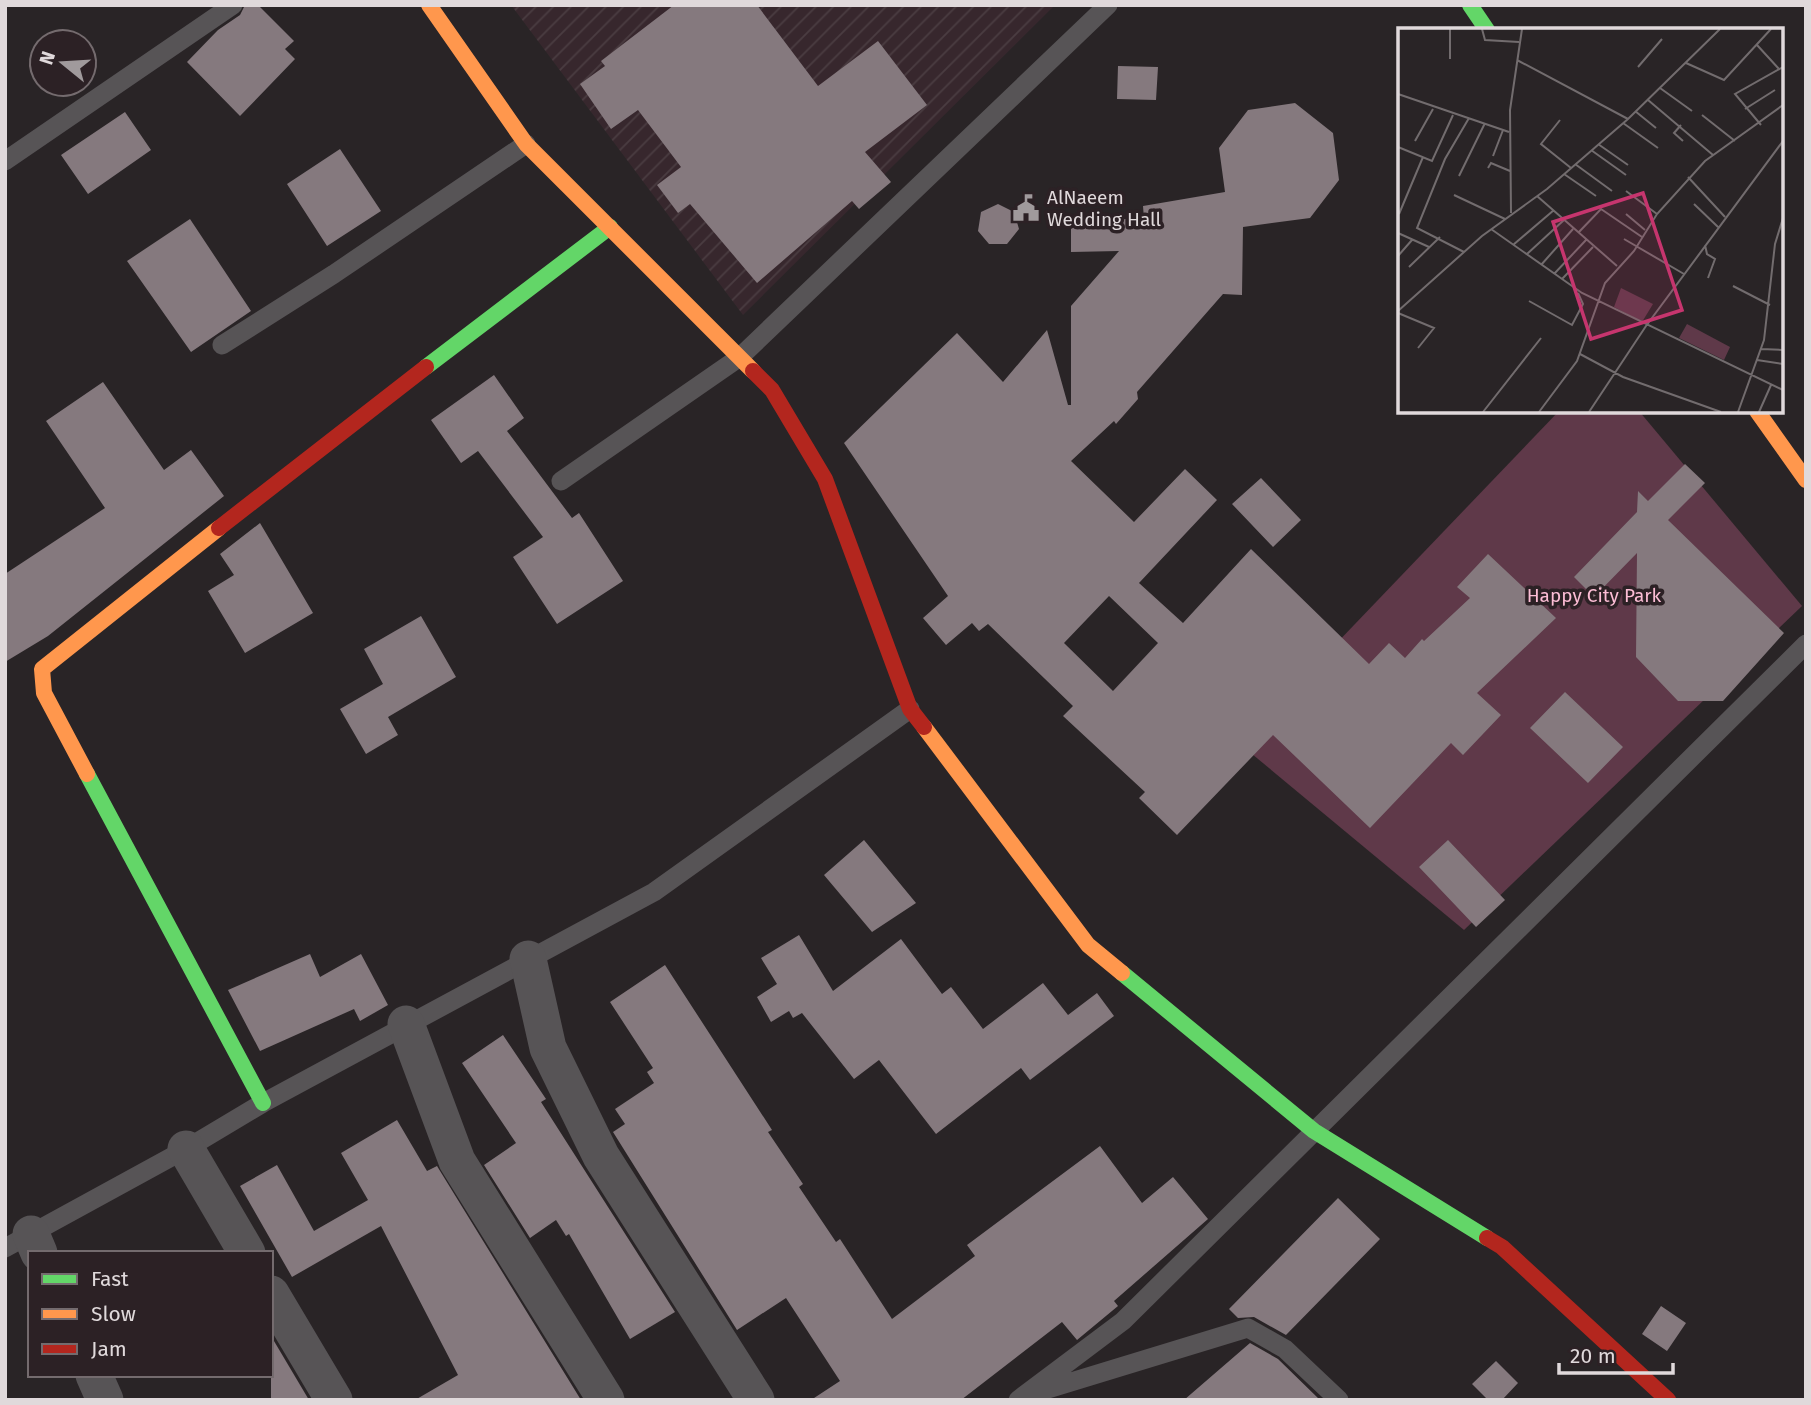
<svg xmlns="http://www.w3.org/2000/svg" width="1811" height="1405" font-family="'Fira Sans',sans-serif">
  <defs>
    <pattern id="industrial-furrows" width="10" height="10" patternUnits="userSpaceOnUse" patternTransform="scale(1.75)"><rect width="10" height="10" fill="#37272d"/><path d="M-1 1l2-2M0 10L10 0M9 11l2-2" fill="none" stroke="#4a3c41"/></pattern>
  </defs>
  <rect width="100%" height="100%" fill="#292426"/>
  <path fill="url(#industrial-furrows)" d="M511,5h544l-312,310z"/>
  <path fill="#5f3949" d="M1559,411h80l163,195 -338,324 -224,-186z"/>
  <path fill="#85797e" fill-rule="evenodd" d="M245,5h13l36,36 -9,8 10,10 -55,57 -53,-54 31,-32 22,-15z
    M674,5h83l61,81 60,-45 49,64 -62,47 26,30 -32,27 -7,-8 -95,82 -67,-79 -12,9 -21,-28 24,-18 -43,-57 -27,19 -31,-45 25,-18 -4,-5z
    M1118,66l40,1 -2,33 -39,-1z
    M1295,103l38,30 6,47 -29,38 -67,9 -1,68 -19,-1 -86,98 1,7 -22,25 -2,-3 -43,40 63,61 51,-53 32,31 -78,83 44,40 68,-74 118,115 20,-21 16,15 17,-19 2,2 46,-43 -13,-11 31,-33 68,64 -79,75 24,22 -38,40 -12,-12 -81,85 -97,-93 -96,100 -38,-37 6,-6 -82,-76 10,-10 -85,-82 -9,7 -7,-8 -26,22 -23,-27 25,-22 -104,-153 113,-110 46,49 44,-52 21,75h3v-99l48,-55 -48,1v-33h73l-1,-13 82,-14 -6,-44 29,-38zM1109,596l49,47 -45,48 -49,-48z
    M125,112l26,38 -63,44 -27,-39z
    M340,149l41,62 -54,35 -40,-62z
    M998,204l16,8 5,17 -12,15h-18l-11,-13 3,-19z
    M190,219l61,92 -60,41 -64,-91z
    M494,375l30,43 -17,13 65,87 7,-5 44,68 -66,43 -44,-67 30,-20 -65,-86 -17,12 -30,-43z
    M103,382l61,88 27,-20 33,46 -176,140 -43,26v-88l100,-66 -59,-87z
    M1685,464l20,19 -37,37 116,113 -61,68h-45l-42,-44 1,-104 -43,44 -20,-20 63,-65 1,-21 10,10z
    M1261,478l40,42 -28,27 -41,-43z
    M260,523l53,90 -68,40 -37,-62 26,-16 -14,-21z
    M421,616l35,61 -68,40 10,18 -32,19 -26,-45 43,-25 -19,-35z
    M1565,692l58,55 -35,36 -58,-55z
    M864,840l52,63 -44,29 -48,-57z
    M1448,840l57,60 -29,27 -57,-60z
    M799,935l34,56 68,-52 41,55 9,-7 32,42 60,-46 25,32 29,-22 17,23 -84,64 -9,-12 -85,66 -57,-74 -25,19 -52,-66 -9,5 -4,-7 -18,11 -14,-25 20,-13 -16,-26z
    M310,954l10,23 41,-23 27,51 -28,16 -6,-12 -94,42 -32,-61z
    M665,965l107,165 -4,2 35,52 -4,3 37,55 4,-3 52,80 83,-63 -8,-11 133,-99 42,57 31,-26 35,42 -94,82 4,5 -41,34 -15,-18 -101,78h-150l29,-19 -54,-83 -49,32 -124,-198 12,-8 -10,-15 39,-26 -7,-11 6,-4 -43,-66z
    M503,1035l43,64 -5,3 134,210 -45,27 -61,-105 -3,2 -10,-16 -26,18 -46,-73 32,-22 -54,-80z
    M397,1120l30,51 10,-5 144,234h-166l43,-25 -77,-149 -89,51 -52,-91 37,-21 37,66 54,-31 -27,-47z
    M1338,1198l42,41 -94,96 -32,-18 -16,1 -9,-9z
    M1661,1306l25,17 -19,28 -25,-17z
    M271,1336l38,64h-38z
    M1250,1343l28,16 42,41h-136z
    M1496,1361l22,22 -16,17h-14l-16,-16z"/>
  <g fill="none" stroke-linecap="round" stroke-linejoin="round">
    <path stroke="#575456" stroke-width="19" d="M5,161l228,-156
      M222,345l112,-71 192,-130
      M561,481l179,-124 368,-352
      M5,1248l181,-99 77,-46 391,-211 256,-183
      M1035,1393l213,-65 37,21 54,51
      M1018,1400l105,-79 683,-677"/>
    <path stroke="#575456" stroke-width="37" d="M528,959l20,89 53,108 155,244
      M406,1024l51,137 149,239
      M186,1149l61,104
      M31,1234l8,19
      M271,1294l63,106
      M94,1375l11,25"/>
    <path stroke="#63d668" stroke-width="16" d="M1470,5l17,25
      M426,367l184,-140
      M87,774l176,329
      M1122,973l192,158 173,107"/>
    <path stroke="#ff974d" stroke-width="16" d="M429,5l97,139 227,227
      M1757,411l49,69
      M924,727l164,218 34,28
      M87,774l-43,-81 -2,-24 177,-141"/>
    <path stroke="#b3261e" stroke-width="16" d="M753,371l19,19 53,89 85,230 14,18
      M219,528l207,-161
      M1487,1238l15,9 166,153"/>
  </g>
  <defs>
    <symbol id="civic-bare" viewBox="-9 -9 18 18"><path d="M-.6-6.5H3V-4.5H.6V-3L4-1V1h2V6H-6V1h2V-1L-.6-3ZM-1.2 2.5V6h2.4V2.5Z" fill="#a09a9c" stroke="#2c2125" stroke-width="2.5" paint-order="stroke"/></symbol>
  </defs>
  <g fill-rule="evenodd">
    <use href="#civic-bare" x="1007" y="189" width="38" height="38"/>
  </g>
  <g text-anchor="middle" stroke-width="7" stroke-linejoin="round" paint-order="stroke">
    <g font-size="19" fill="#e0d9db" stroke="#2c2125" text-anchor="start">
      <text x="1047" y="204">AlNaeem<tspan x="1047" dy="22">Wedding Hall</tspan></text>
    </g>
    <g font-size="19" fill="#fcbdd5" stroke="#2c2125">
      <text x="1594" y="602">Happy City Park</text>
    </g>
  </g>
  <g transform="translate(1398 28)">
    <rect width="385" height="385" fill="#292426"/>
    <path d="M223,260l32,16 -11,18 -28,-15zM289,296l43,23 -6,13 -45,-22z" fill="#5f3949"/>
    <path fill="none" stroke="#726c6e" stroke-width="2" d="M84,1l3,11 34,2M359,17l22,24M52,31v-30M119,32l111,59M288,35l38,17 47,-51M240,39l24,-28M262,60l32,23M0,66l111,38M250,72l65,55M347,81l30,-19M237,83l21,17M304,87l33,26M162,92l-19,24 30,24M225,95l35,25M283,97l-7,8 9,8M363,97l-26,-31 48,-27M17,113l18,-32M200,116l30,21M0,119l34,14 21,-46M193,122l35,25M95,128l10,-26M177,136l37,27M90,140l3,-5 19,8M166,146l32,22M61,148l26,-53M290,149l37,40M228,163l31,23M56,167l51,24M139,168l80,70M296,176l24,23M113,185l-1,-103 12,-81M1,186l24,-57M228,186l19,16M93,201l91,64 201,97M0,205l31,14M180,205l23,-24 41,28M226,211l60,35M115,217l41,-35M307,217l2,9 8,5 -7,19M66,224l-47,-24 28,-69 24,-41M129,226l37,-34M0,228l14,-16M143,237l32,-36M11,239l31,-30M156,246l32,-34M164,251l31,-32M335,258l37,19M131,273l43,24 11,-21 -5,-11M0,283l84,-75 65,-47 81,-70 92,-90M0,285l36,15 -16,20M363,321l22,1M182,326l43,23 98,35M359,332l26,4M85,384l58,-74M141,384l38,-51 28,-78 29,-32 23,-37 48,-53 78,-56M191,384l57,-86 137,-185M340,384l26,-72 11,-96 8,-26M361,384l12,-27"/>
    <path fill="#c6356e" fill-opacity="0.15" stroke="#c6356e" stroke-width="3.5" d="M245,165l39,117 -91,29 -38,-117z"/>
    <rect width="385" height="385" fill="none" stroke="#e0d9db" stroke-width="3.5"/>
  </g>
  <rect width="1811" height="1405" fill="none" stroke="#e0d9db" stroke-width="14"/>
  <rect x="28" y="1251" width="245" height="126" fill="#2c2125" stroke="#746b6e" stroke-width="2"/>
  <rect x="42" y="1274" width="35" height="10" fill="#63d668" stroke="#746b6e" stroke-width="2"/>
  <text x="91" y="1286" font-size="21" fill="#e0d9db">Fast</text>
  <rect x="42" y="1309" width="35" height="10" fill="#ff974d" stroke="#746b6e" stroke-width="2"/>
  <text x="91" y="1321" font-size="21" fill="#e0d9db">Slow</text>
  <rect x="42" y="1344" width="35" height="10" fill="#b3261e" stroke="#746b6e" stroke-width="2"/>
  <text x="91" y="1356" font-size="21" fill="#e0d9db">Jam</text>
  <g transform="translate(63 63) rotate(288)"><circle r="33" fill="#2c2125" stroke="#746b6e" stroke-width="2"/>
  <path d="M0-5L12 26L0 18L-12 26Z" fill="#a09a9c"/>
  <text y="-10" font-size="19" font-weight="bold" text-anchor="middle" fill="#e0d9db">N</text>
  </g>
  <path d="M1559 1363v10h114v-10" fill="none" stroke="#e0d9db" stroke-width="3.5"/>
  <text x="1570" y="1363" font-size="21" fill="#e0d9db" stroke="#2c2125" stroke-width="5" paint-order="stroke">20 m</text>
</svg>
